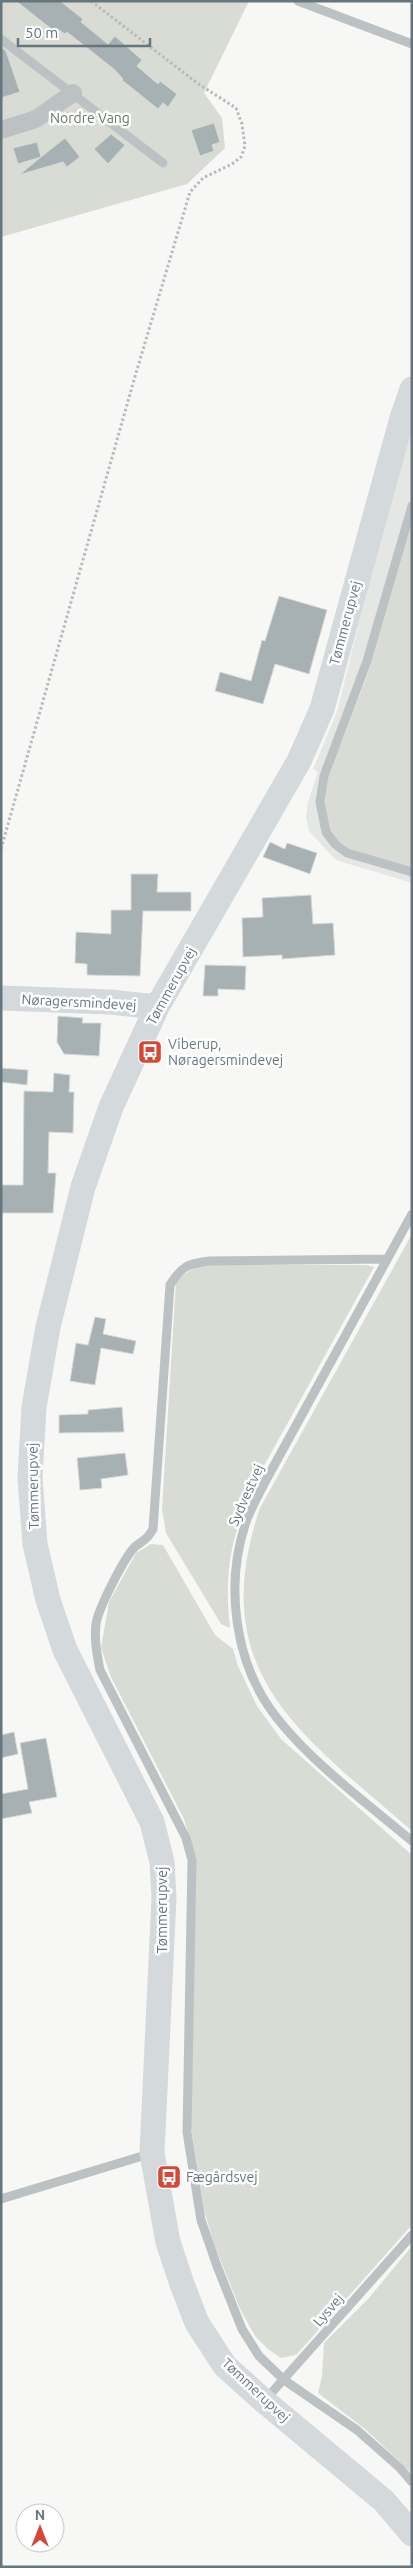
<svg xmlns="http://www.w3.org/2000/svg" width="413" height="2568" font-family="Ubuntu,sans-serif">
  <rect width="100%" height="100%" fill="#f7f7f5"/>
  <path fill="#e5e7e5" d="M412,427v456l-76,-23 -27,-29 -3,-14 2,-15 10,-30 -5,-3 24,-57 61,-248z"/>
  <path fill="#d8dcd4" d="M1,1h248l-45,92 18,25 3,30 -38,36 -186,53z
    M412,523v346l-61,-18 -17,-14 -8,-17 -1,-16 3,-26 41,-107z
    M412,1234v597c-111,-97 -208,-158 -152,-323z
    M208,1265h158l8,2 -114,206c-27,58 -37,90 -30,155l-9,-4 -55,-91 -4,-24 14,-227c10,-11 18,-15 32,-17z
    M151,1544l12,1 52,90 18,14 5,17 19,40 24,33 131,116v370l-107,120 -9,10 -15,3 -13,-9 -13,-13 -15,-27 -26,-65 -10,-34 -13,-84 5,-268 -12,-39 -73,-142 -10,-29 8,-46 27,-49z
    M412,2246v227l-47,-44 -47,-36 4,-17 2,-33 45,-45z"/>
  <path fill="#a7b0b3" stroke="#d9d9d7" d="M16,1h44l23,18 -2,3 27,22 7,-8 27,24 -5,6 21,18 2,-3 17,13 -9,13 -5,-4 -5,6 -36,-29 1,-1 -8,-9 -48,-38 -2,2 -9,-6 -2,3z
    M1,47l5,4 14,41 -19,6z
    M214,123l6,19 -8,3 2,6 -14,5 -9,-26z
    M111,134l14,11 -17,19 -14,-15z
    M65,138l15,19 -13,10 -4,-5 -44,13 22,-18 -23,7 -5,-16 24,-6 4,15z
    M279,596l48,14 -18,64 -34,-10 -12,40 -48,-13 5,-19 31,9 11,-41 3,1z
    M270,842l15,7 2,-6 30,10 -7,21 -47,-17z
    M131,874h27l-1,18h34v19h-48l-3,65 -53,-1v-11l-12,-1 1,-31 35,2v-24h20z
    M311,895l2,29 20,-1 2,32 -53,4v-4l-39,2 -1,-39 21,-1 -1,-19z
    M205,965l41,1 -1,24 -27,-1v7h-15z
    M58,1016l25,2 -1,5h19l-2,33 -35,-2 -7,-12z
    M1,1068l27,2 -1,15 -26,-3z
    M54,1073l16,2 -1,17h5l-1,41 -24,-1 -1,41h8l-3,40h-52v-28h22l1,-94 29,1z
    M95,1317l11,2 -3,15 33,7 -3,13 -32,-6 -6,37 -25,-4 6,-38 12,2z
    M122,1407l2,25 -65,1v-18l29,-1v-4z
    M125,1453l3,22 -27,4 1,9 -22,2 -3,-32z
    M14,1732l4,22 -17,4v-23z
    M46,1738l11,59 -28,5 3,11 -31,6v-25l27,-5 -8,-46z"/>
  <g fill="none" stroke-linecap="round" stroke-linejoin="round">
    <path stroke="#b7bbbd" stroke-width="3" stroke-dasharray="2.5 2.5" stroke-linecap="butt" d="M1,849l135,-476 54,-181 13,-14 29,-14 9,-7 4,-11 -3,-22 -6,-16 -39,-25 -106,-82"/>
    <path stroke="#bcc2c4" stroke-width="9" d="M298,1l114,43
      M1,39l162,124
      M412,506l-45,155 -43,115 -4,26 6,30 9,12 12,9 65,19
      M412,1214l-147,268c-6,12 -13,25 -18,37 -23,65 -13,145 30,199 35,45 91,86 135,123
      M387,1259l-178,2c-22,3 -27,5 -39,24l-17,244c-7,14 -14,12 -21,21 -10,13 -34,59 -36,74 -2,16 1,30 4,46l86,168 6,22 -5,272 14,88 16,46 25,63 17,27 25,24 73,50 43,38 12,14
      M1,2199l148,-45
      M266,2399l146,-164"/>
    <path stroke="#bcc2c4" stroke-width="18" d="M1,130l35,-11 37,-26"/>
    <path stroke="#d4d9db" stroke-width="25" d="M412,389l-10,29 -80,291 -23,52 -142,246 -46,100 -28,80 -35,140 -14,80 -4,71 5,66 13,56 17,50 87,172 10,40 2,35 -12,256 16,89 14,42 15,39 28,43 39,35 120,100 28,33
      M1,998l109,4 47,5"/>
  </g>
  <defs>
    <symbol id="bus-square" viewBox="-11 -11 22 22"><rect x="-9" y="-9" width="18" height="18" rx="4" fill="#d64836" stroke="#fff"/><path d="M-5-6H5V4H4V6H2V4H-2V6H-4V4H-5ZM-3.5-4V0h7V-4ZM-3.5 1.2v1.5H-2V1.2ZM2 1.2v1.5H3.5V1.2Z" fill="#fff"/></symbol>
  </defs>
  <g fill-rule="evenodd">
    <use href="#bus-square" x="136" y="1038" width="28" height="28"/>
    <use href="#bus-square" x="155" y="2163" width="28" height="28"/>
  </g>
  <g text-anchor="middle" stroke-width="5" stroke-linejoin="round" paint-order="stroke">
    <g font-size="14" fill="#687663" stroke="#fff">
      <text x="90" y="123">Nordre Vang</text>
    </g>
    <g font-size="14" fill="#65767d" stroke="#fff">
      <text transform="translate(345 623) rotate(-75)" y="5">Tømmerupvej</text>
      <text transform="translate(171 986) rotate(-61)" y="5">Tømmerupvej</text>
      <text transform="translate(79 1002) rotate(3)" y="5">Nøragersmindevej</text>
      <text transform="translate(33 1486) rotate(-91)" y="5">Tømmerupvej</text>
      <text transform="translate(246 1495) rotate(-66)" y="5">Sydvestvej</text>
      <text transform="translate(162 1910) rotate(-90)" y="5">Tømmerupvej</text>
      <text transform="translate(328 2310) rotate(-49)" y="5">Lysvej</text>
      <text transform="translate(256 2390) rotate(43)" y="5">Tømmerupvej</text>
    </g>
    <g font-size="14" fill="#65767d" stroke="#fff" text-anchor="start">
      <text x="168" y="1049">Viberup,<tspan x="168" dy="16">Nøragersmindevej</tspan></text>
      <text x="186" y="2182">Fægårdsvej</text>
    </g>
  </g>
  <rect width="413" height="2568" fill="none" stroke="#65767d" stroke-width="5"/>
  <g transform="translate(40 2528)"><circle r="24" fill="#ffffff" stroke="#c1c8cb"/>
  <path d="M0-4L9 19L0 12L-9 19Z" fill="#d64836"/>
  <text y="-8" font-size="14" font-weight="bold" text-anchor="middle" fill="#65767d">N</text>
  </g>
  <path d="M18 38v8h132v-8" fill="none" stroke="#65767d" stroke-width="2.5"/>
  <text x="25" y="38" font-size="15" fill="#65767d" stroke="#ffffff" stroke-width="4" paint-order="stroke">50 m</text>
</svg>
